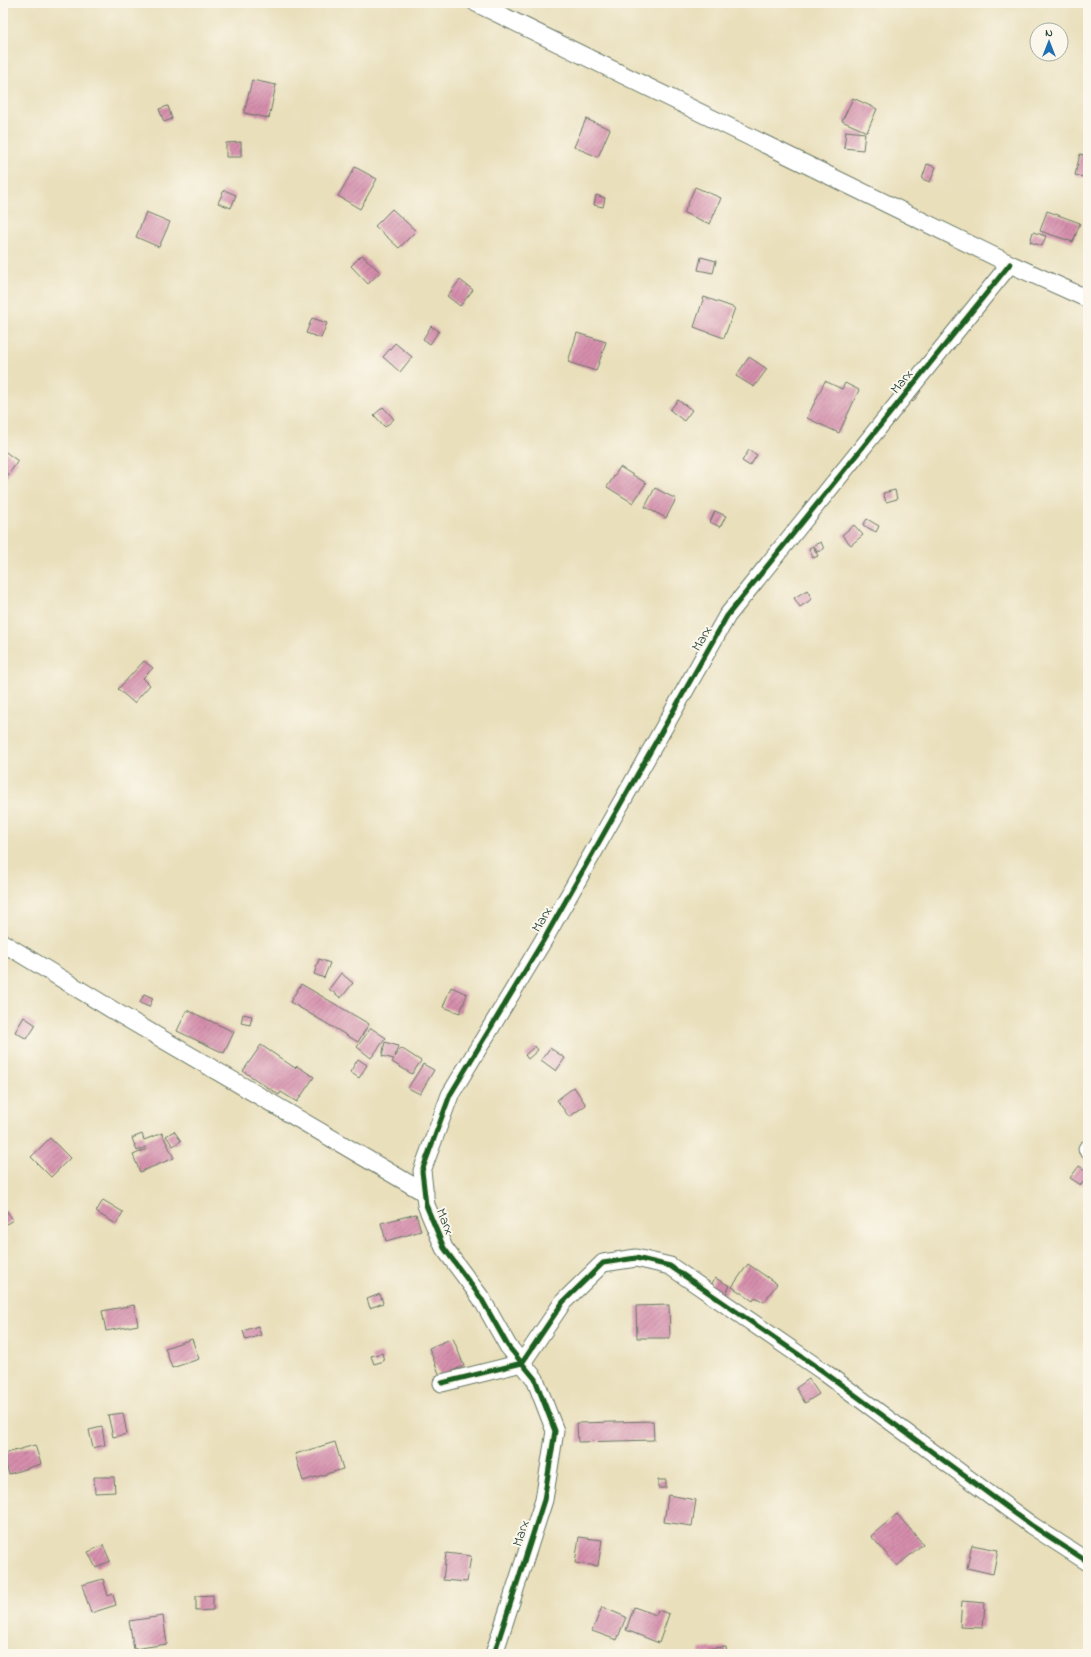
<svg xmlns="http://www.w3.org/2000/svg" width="1091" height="1657" font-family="'Indie Flower',sans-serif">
  <defs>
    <pattern id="building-hatch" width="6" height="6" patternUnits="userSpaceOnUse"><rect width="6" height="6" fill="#d58eac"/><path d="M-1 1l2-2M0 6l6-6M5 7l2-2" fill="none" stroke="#ac758d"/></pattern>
  </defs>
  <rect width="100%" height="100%" fill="#fbf7ec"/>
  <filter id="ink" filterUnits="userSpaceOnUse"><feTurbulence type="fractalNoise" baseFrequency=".025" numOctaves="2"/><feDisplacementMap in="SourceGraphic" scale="8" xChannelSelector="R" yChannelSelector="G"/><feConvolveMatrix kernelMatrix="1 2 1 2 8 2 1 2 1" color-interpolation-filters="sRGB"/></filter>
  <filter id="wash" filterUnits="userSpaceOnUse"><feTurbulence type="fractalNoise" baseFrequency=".012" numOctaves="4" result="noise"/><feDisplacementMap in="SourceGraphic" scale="16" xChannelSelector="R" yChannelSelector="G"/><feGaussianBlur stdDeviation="0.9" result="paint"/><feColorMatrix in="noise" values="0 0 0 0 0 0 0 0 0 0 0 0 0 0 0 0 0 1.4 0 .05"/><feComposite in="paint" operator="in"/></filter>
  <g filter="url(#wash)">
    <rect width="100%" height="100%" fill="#e9dfbb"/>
    <g id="blocks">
      <path fill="url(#building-hatch)" d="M252,80l24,5 -7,33 -25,-5z
        M853,98l24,11 -10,23 -25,-11z
        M168,106l4,13 -8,3 -5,-13z
        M586,119l24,10 -12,28 -24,-10z
        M846,131l19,2 -2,17 -19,-2z
        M241,142v15h-15v-14z
        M1080,154l8,2v22l-13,-3z
        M927,164l9,3 -6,15 -8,-3z
        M355,167l22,12 -17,30 -22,-13z
        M695,187l26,11 -11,26 -26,-11z
        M224,190l12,5 -5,13 -13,-5z
        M596,195l9,3 -2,9 -9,-2z
        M392,209l24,22 -17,17 -24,-22z
        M1047,211l33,12 -7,19 -33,-11z
        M146,212l24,10 -11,25 -23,-10z
        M1033,232l13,4 -4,10 -12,-4z
        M362,255l18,17 -12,12 -17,-18z
        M701,257l15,4 -3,12 -15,-3z
        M460,280l13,10 -13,16 -13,-10z
        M704,297l31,11 -11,30 -30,-11z
        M312,318l15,5 -6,15 -15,-5z
        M431,326l8,5 -9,13 -7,-5z
        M577,333l29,9 -10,29 -28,-9z
        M395,343l17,14 -12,15 -17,-15z
        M749,357l18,12 -13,18 -18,-11z
        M905,379l16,12 -8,11 -16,-13z
        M825,381l17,8 3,-6 14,7 -20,43 -32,-15z
        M678,400l14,10 -8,11 -14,-11z
        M383,407l11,12 -9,8 -11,-12z
        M3,450l15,11 -15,21z
        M749,450l8,5 -7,11 -8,-5z
        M620,467l26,16 -13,20 -26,-16z
        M655,488l21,11 -10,19 -21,-11z
        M895,490l2,9 -11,3 -3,-9z
        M715,511l11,5 -6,11 -10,-5z
        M867,519l12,7 -3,6 -13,-7z
        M854,525l9,10 -12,10 -9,-10z
        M821,542l3,7 -7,3 -3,-7z
        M813,546l5,10 -5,2 -4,-10z
        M807,590l5,9 -12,8 -6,-9z
        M144,661l9,7 -10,10 7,7 -16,18 -16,-14z
        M319,959l11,4 -6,15 -10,-4z
        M341,973l12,10 -12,15 -12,-9z
        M301,984l68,40 -11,18 -68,-40z
        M451,987l16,7 -7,19 -17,-6z
        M144,994l9,4 -4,9 -9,-4z
        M187,1010l47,22 -10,21 -47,-22z
        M243,1014l9,2 -2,9 -9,-2z
        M24,1017l12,8 -9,14 -12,-7z
        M371,1028l15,10 -15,20 -14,-11z
        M385,1042l13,4 -3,11 6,-9 20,13 -9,13 -20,-12 2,-3 -12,-3z
        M261,1045l34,23 2,-2 17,11 -17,25 -16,-10 -2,3 -36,-24z
        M535,1046l3,4 -10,9 -3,-4z
        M550,1048l15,10 -9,13 -15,-11z
        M358,1059l9,6 -8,13 -9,-6z
        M423,1064l11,6 -14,24 -12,-6z
        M574,1087l12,18 -17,12 -12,-17z
        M174,1131l7,10 -8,5 -7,-10z
        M162,1133l12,25 -34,14 -7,-17 14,-6 -1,-2 -9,4 -5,-13 10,-4 2,6z
        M50,1138l20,20 -19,19 -20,-20z
        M1079,1166l9,6v3l-7,10 -11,-7z
        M103,1200l20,12 -7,12 -20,-12z
        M6,1210l7,10 -10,6v-13z
        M416,1214l5,17 -35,10 -5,-18z
        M748,1264l29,20 -13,18 -9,-5 -2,4 -21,-14z
        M715,1278l15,8 -6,11 -15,-8z
        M380,1294l3,9 -13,5 -3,-9z
        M134,1305l4,20 -32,6 -4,-20z
        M669,1305l1,33h-33l-1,-32z
        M258,1326l3,9 -15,5 -3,-9z
        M453,1338l11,28 -24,10 -11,-28z
        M192,1339l7,20 -27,9 -7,-20z
        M382,1353l2,8 -10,3 -3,-8z
        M809,1379l10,15 -14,9 -9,-15z
        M123,1413l4,21 -14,3 -5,-22z
        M653,1421l1,19 -76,2 -1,-19z
        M102,1427l3,18 -12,3 -4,-18z
        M335,1442l8,27 -40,12 -8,-27z
        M35,1445l6,19 -32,10 -6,-20z
        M94,1477h20l1,15 -20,1z
        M658,1480h8v8h-8z
        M668,1495l28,5 -4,26 -28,-4z
        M897,1514l26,30 -26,22 -26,-30z
        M579,1537l23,3 -4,26 -23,-3z
        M103,1545l7,16 -14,7 -8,-16z
        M972,1545l26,5 -5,24 -26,-6z
        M446,1553l25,3 -4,26 -24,-2z
        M103,1579l5,17 5,-2 3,11 -25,8 -9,-28z
        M213,1595v15l-17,1v-15z
        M962,1601l23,2 -2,25 -23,-1z
        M602,1607l24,10 -9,23 -25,-9z
        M634,1607l22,8 2,-5 11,4 -10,29 -33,-13z
        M163,1616l4,28 -33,5 -5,-28z
        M726,1647l1,7h-27v-5z"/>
    </g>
  </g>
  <g filter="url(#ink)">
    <use href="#blocks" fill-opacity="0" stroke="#667663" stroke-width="1"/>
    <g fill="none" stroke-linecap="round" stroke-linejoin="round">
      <defs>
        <path id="minor" d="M476,3l534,261 78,35
          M3,943l118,72 304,178
          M1087,1149l1,1
          M442,1383l80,-20 41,-61 40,-39 33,-5 34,8 154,106 207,153 57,37
          M494,1654l50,-154 11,-69 -20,-52 -27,-33 -27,-48 -37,-50 -18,-43 -4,-34 28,-76 93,-154 184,-325 283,-352"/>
      </defs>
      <use href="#minor" stroke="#667663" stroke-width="19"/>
      <use href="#minor" stroke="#fff" stroke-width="17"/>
      <defs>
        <path id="cycleway" d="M442,1383l80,-20 41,-61 40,-39 33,-5 34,8 154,106 207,153 57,37
          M494,1654l50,-154 11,-69 -20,-52 -27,-33 -27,-48 -37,-50 -18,-43 -4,-34 28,-76 93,-154 184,-325 283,-352"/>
      </defs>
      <use href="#cycleway" stroke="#fbf7ec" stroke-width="8"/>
      <use href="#cycleway" stroke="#1b5e20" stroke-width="5"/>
    </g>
  </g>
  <g text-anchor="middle" stroke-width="4" stroke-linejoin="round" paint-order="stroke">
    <g font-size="14" fill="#1f3d34" stroke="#fbf7ec">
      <text transform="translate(901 381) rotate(-51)" y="5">Marx</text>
      <text transform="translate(701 638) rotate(-60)" y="5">Marx</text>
      <text transform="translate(541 919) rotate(-60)" y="5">Marx</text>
      <text transform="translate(446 1221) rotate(68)" y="5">Marx</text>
      <text transform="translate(520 1533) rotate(-72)" y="5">Marx</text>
    </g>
  </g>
  <rect width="1091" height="1657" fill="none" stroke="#fbf7ec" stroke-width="16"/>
  <g transform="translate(1049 42)"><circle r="19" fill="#fbf7ec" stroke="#a3ada2"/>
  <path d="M0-3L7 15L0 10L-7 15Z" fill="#1f6fb2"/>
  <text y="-6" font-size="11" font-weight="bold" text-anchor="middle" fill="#1f3d34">N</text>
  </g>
</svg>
